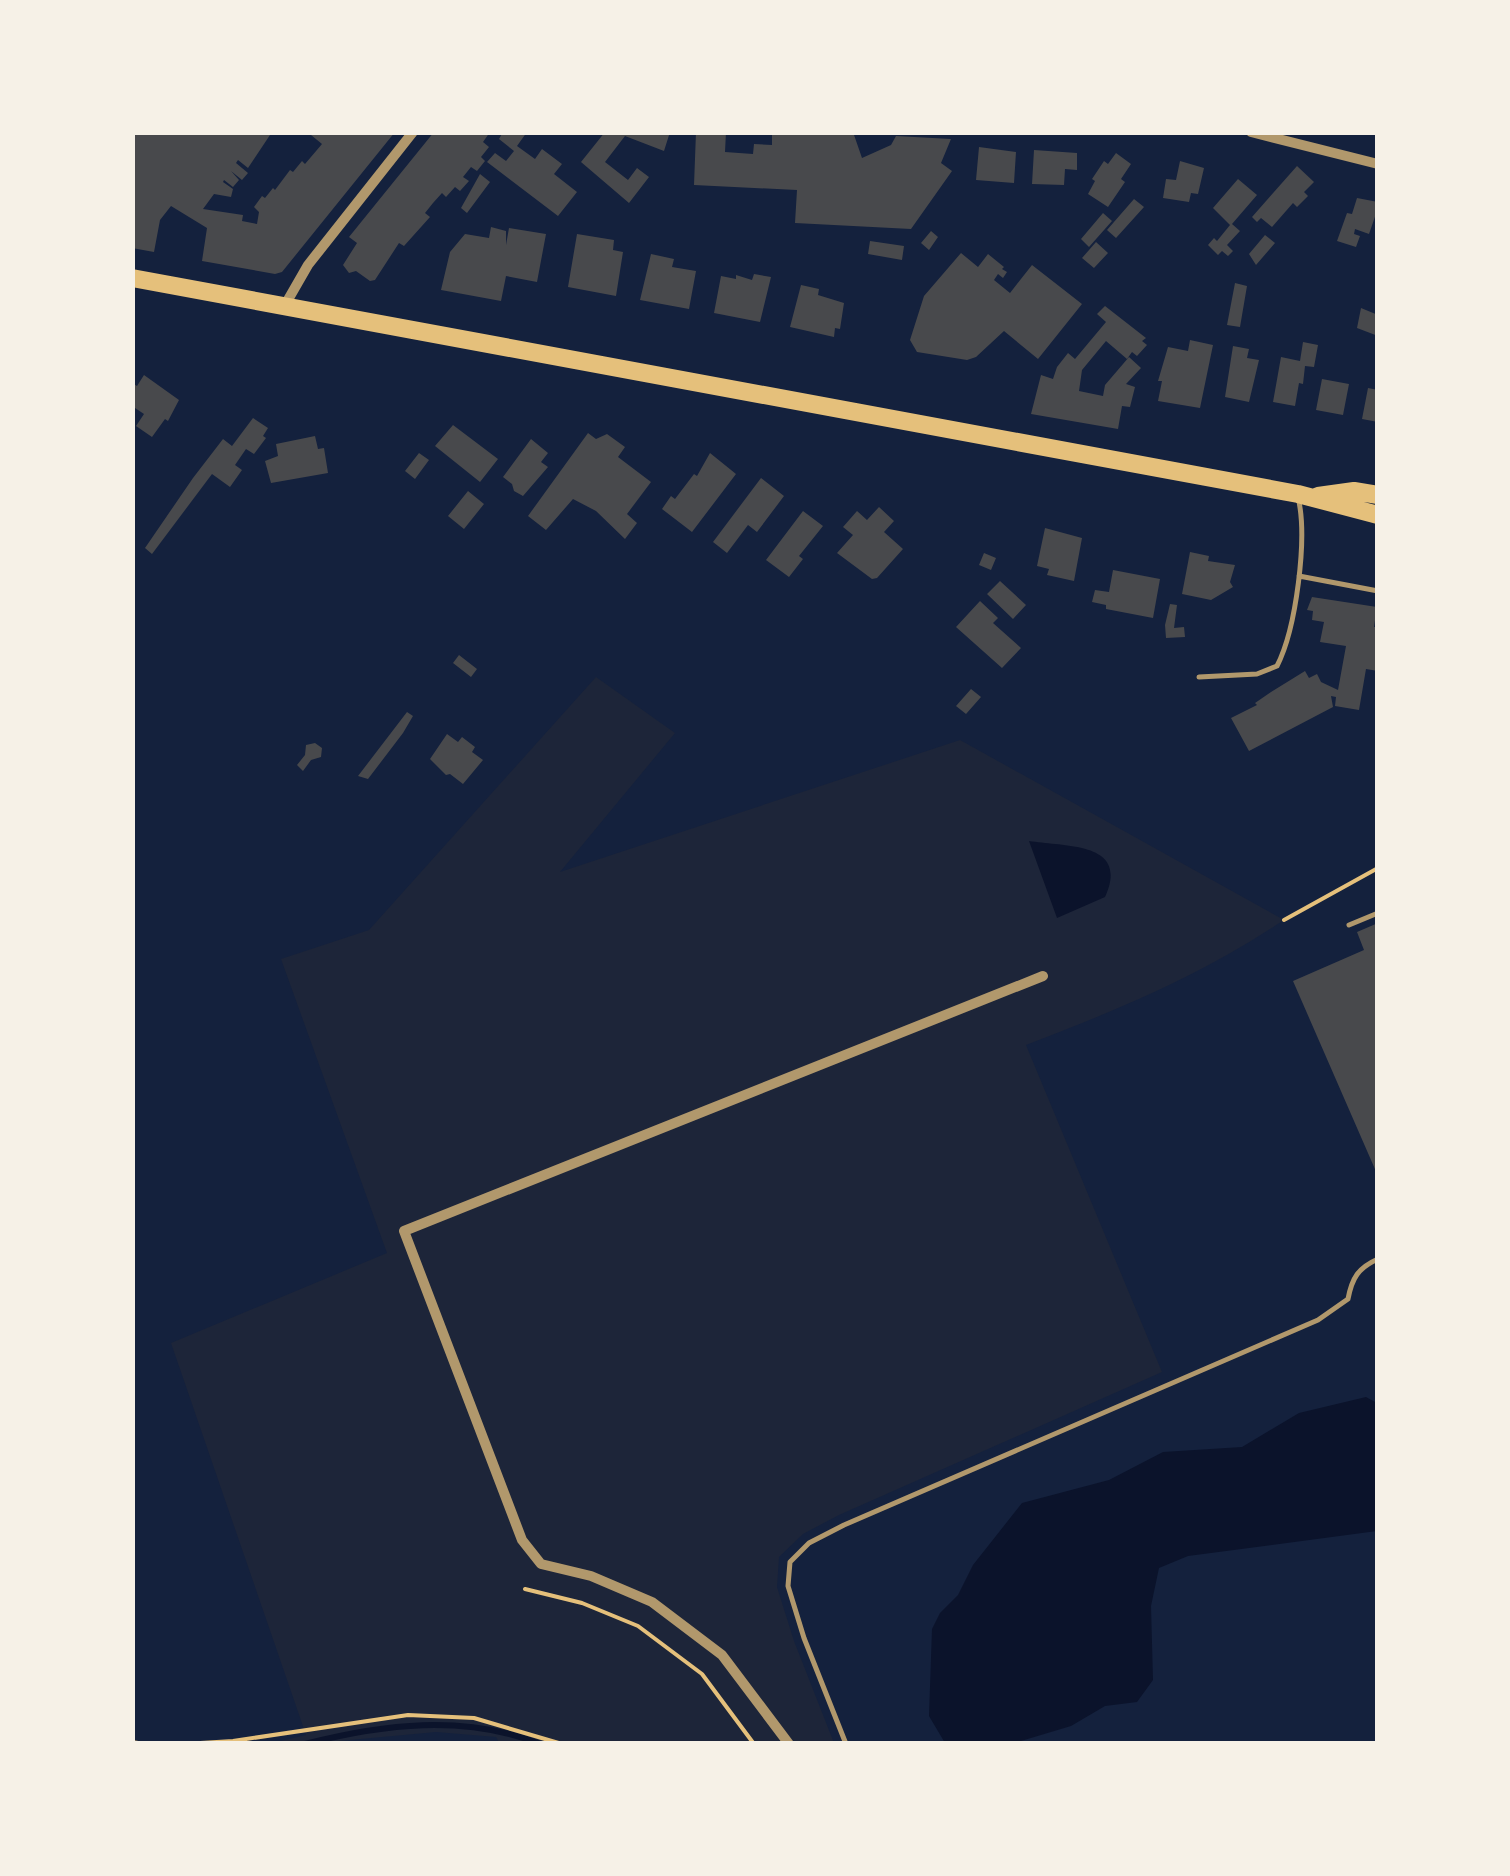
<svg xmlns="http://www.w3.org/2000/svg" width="1510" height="1876" font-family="'Roboto Condensed',sans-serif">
  <rect width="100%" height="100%" fill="#14213d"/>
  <path fill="#1d2539" d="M596,677l79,56 -115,139 400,-132 324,180c-84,56 -164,89 -258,125l136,327 -323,143 -36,19 -24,23 -2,30 17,54 40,102 -293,1 -20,-7 13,6 -34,1 -4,-7 -60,-5 -118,11h-46l34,-8 -135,-392 216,-90 -106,-294 88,-29z"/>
  <path fill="#0b132b" d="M1029,841c38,6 101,1 76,56l-48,21z
    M1366,1397l11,6v128l-189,25 -29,12 -8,38 2,74 -16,22 -32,4 -34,20 -57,17h-69l-16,-27 3,-87 8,-16 18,-18 15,-30 49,-62 87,-23 54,-28 79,-5 57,-34z"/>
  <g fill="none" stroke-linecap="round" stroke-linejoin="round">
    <path stroke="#0b132b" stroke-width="6" d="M305,1744c78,-20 158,-30 236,0"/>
  </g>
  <path fill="#48494c" d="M132,132h140l-24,36 -10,-8 -2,3 12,10 -6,7 -11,-9 8,9 -6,7 -9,-7 -1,2 10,7 -2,8 -17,-3 -11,15 40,6 -1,6 15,3 2,-12 -5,-5 8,-11 3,2 8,-10 2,2 15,-20 3,2 9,-11 3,3 17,-20 -11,-9 2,-3h82l-113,140 -7,2 -73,-13 5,-33 -36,-22 -11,14 -6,32 -22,-4z
    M434,132h56l-7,10 6,5 -8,10 4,4 -8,10 -6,-4 -8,10 6,4 -9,10 -5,-4 -9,10 -4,-4 -9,10 -8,10 5,4 -26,29 -5,-3 -24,37 -5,1 -14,-10 -7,2 -6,-8 14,-22 -8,-6z
    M503,132h24l-10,14 18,13 7,-10 20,15 -8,10 23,18 -19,24 -71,-54 8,-9 11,8 8,-10 -15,-12z
    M605,132h65l-6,19 -39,-15 -20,26 23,18 9,-12 12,9 -20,26 -48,-41z
    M696,132h30l-1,20 28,2 1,-10 18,1v-13h81l9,26 29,-13 5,-9 55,3 -10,24 11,8 -41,58 -116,-6 2,-33 -103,-5z
    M979,147l37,5 -2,31 -38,-3z
    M1034,150l43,3v17l-12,-1 -1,16 -32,-1z
    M1116,153l15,11 -10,15 4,3 -17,25 -20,-13 7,-13 -3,-2 12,-18 4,3z
    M1180,161l24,7 -6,26 -7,-1 -2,9 -26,-4 3,-19 10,1z
    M1297,166l17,16 -10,10 4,4 -11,11 -4,-4 -21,24 -11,-9 -4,4 -5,-5z
    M480,174l10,8 -23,31 -6,-5z
    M1238,179l19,16 -25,29 8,7 -13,14 6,6 -5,5 -6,-5 -4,4 -10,-10 6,-7 3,3 13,-16 -17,-17z
    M1357,198l21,4v6l-9,26 -14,-5 -1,5 6,2 -4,11 -19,-6 10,-28 5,1z
    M1134,199l10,8 -28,31 -9,-8z
    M1103,213l9,8 -23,26 -8,-8z
    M491,227l15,4v14l3,-17 37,6 -9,48 -31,-6 -5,25 -60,-11 9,-38 15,-18 24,4z
    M931,231l7,6 -9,13 -8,-7z
    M577,234l37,6 -1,10 10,2 -7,44 -48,-9z
    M1265,235l10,8 -19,22 -7,-11z
    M870,241l34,5 -2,14 -34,-6z
    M1096,242l12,11 -14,15 -12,-10z
    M961,253l17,14 10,-13 16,13 -2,2 5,3 -4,6 -5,-4 -4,6 16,13 22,-28 50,39 -44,55 -34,-28 -28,26 -9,3 -50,-8 -7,-12 14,-44z
    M651,254l23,5 -2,8 24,4 -7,38 -49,-9z
    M754,274l17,3 -11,45 -46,-9 7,-37 15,3v-4l16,5z
    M1235,283l12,3 -7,41 -13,-2z
    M801,285l18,4 -1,6 26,8 -4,26 -5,-1 -1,9 -44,-10z
    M1105,306l41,32 -4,3 5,4 -10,11 -5,-4 -5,7 -21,-18 -24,29 -3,21 24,5 2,-11 24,-28 12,11 -15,16 9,3 -5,20 -8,-1 -4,23 -87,-15 10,-39 12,4 4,-12 11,-14 7,6 31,-37 -9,-8z
    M1361,308l17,7v21l-21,-8z
    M1190,340l23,5 -13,63 -42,-7 4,-20h-4l10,-34 20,4z
    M1303,342l15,3 -4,22 -9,-1 -2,18 -4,-1 -4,23 -22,-4 8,-45 19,4z
    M1233,346l16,3 -2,9 12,2 -10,42 -24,-5z
    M144,375l35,25 -11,21 -3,-2 -13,18 -16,-11 8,-12 -12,-8v-23l5,3z
    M1322,379l27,5 -6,31 -27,-5z
    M1368,388l10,2v32l-16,-3z
    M253,418l15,10 -5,8 3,2 -12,16 -8,-5 -11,16 7,5 -12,17 -18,-13 -60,80 -7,-6 48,-70 30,-39 9,7z
    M453,425l45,34 -18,23 -45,-36z
    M588,433l8,6 11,-5 18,13 -7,10 33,25 -24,32 10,9 -12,16 -29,-28 -23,-12 -27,31 -18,-14z
    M315,436l3,13 6,-1 4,25 -57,10 -6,-22 13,-5 -2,-12z
    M531,439l17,14 -7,9 7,5 -25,29 -9,-5 -2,-7 -9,-7z
    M419,453l10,7 -14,19 -10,-8z
    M710,453l26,21 -44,58 -30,-23 9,-13 4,3 19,-25 3,2z
    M761,478l23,18 -27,36 -9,-7 -21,28 -14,-11z
    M468,491l16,13 -20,25 -16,-13z
    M879,507l15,14 -10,11 19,17 -26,29 -5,1 -35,-26 16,-18 -10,-8 14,-16 10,9z
    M803,511l20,15 -24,30 4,3 -14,18 -23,-17z
    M1045,528l37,10 -8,43 -27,-6 2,-6 -12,-3z
    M1190,552l19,4 -1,5 27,4 -5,17 3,5 -22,13 -29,-6z
    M984,553l12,5 -5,12 -12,-5z
    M1113,570l47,9 -7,39 -47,-9v-4l-14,-3 3,-12 14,2z
    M1000,581l26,24 -13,14 -26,-25z
    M1312,597l65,10 -3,20h4v44l-12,-2 -7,41 -24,-4 1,-9 -5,-1 2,11 -84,44 -18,-33 26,-13 -2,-2 16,-11 34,-21 4,7 8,-4 4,8 17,8 8,-44 -26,-4 4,-20 -12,-2 1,-9 -6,-1z
    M980,601l18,17 -5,5 28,25 -19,20 -46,-41z
    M1170,604l7,1 -3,23 10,-1 1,10 -19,1 -1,-13z
    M459,655l18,14 -6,8 -18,-14z
    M971,689l10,8 -15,17 -10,-8z
    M407,712l6,4 -10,17 -35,46 -10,-3z
    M447,734l11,8 4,-5 13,10 -3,5 11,8 -20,24 -13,-10 -4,1 -16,-16z
    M315,743l7,5 -1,9 -10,3 -8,11 -6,-6 8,-10 1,-10z
    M1378,923v253l-85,-195 71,-31 -7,-18z"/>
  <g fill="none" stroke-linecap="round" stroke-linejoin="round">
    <path stroke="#e5c07b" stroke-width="4" d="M1284,920l94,-52
      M525,1589l57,14 56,23 64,48 52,70
      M132,1742l12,2
      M184,1744l49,-3 175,-26 66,3 88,26"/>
    <path stroke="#b1986c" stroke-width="5" d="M1299,576l79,15
      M1199,677l58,-3 20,-8c19,-37 31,-128 21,-169
      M1349,925l29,-12
      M846,1744l-42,-106 -16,-52 2,-24 19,-19 35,-18 474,-205 30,-21c4,-21 10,-31 30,-40"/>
    <path stroke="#b1986c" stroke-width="10" d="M1251,132l127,32
      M285,305l23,-40 105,-133
      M789,1744l-67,-89 -70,-53 -61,-26 -50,-12 -19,-24 -118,-309 639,-255"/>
    <path stroke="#e5c07b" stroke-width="18" d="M132,278l1166,216 80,21
      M1318,496l36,-5 24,4"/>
  </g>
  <rect width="1510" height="1876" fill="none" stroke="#f6f1e7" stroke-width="270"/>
</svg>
